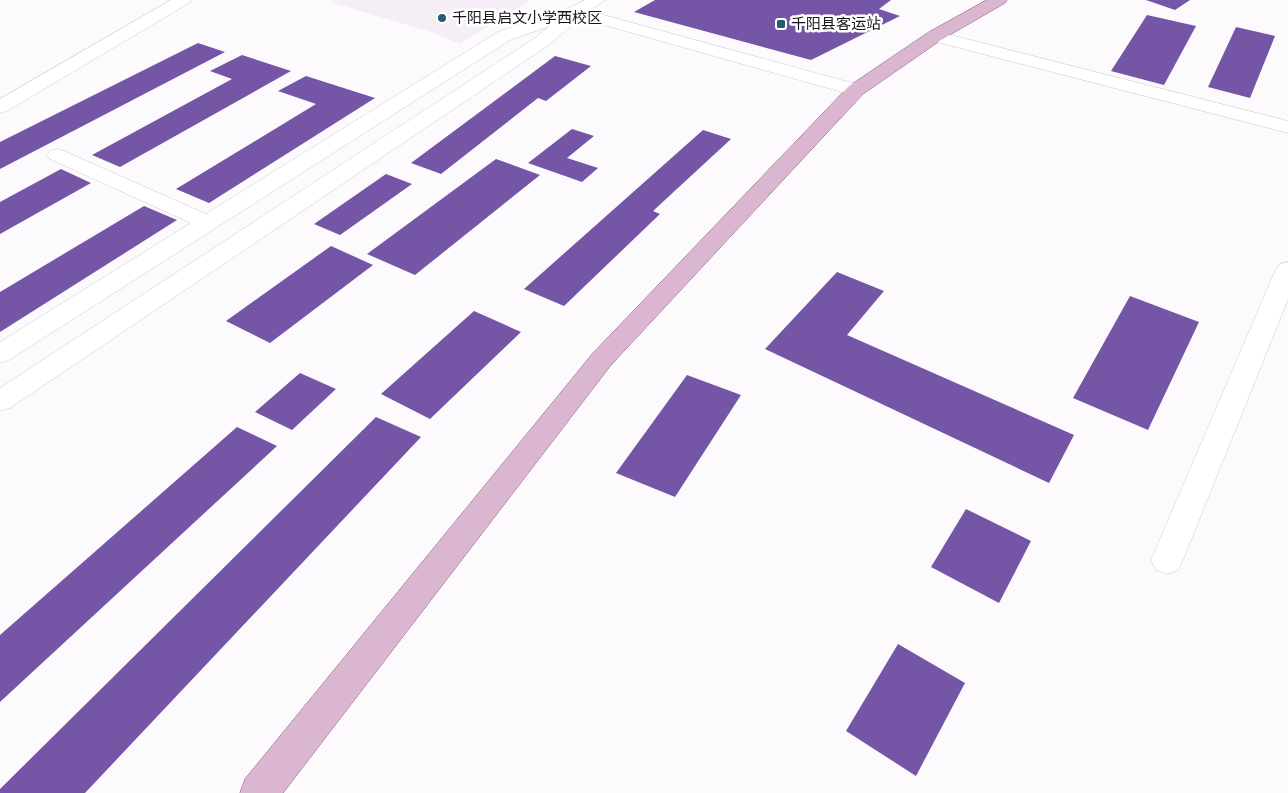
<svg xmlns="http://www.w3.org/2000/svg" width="1288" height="793" font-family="'IBM Plex Sans','Noto Sans SC',sans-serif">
  <rect width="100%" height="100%" fill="#fcfafd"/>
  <path fill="#f5eef7" d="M335,0h196l-71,44 -26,-11 -104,-31z"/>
  <path fill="#7555a5" d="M655,0h236l-12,9 21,7 -89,44 -177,-48z
    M1146,0h44l-15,10z
    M1147,15l49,11 -32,59 -53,-14z
    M1236,27l39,9 -25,62 -42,-11z
    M198,43l27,9 -225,117v-27z
    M242,55l49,16 -171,96 -28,-12 140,-76 -22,-8z
    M555,56l36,10 -45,35 -8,-3 -97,76 -30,-11z
    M306,76l69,22 -166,105 -33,-14 140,-85 -38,-13z
    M572,129l22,7 -27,22 31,10 -16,14 -54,-19z
    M703,130l28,9 -78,72 7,3 -96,92 -40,-17z
    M496,159l44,16 -125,100 -48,-21z
    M61,169l30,14 -91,51v-32z
    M386,174l26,10 -72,51 -26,-11z
    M144,206l33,14 -177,112v-40z
    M331,246l42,19 -103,78 -44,-22z
    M837,272l47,19 -37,44 227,100 -25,48 -284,-134z
    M1130,296l69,26 -51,108 -75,-32z
    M474,311l47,21 -91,87 -49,-25z
    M300,373l36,16 -44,41 -37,-18z
    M687,375l54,20 -66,102 -59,-24z
    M376,417l45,20 -336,356h-85v-4z
    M237,427l40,19 -277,256v-67z
    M966,509l65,32 -32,62 -68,-36z
    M898,644l67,39 -49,93 -70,-45z"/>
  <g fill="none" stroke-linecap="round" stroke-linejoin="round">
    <defs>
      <path id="minor" d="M171,0h20l-2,3 -182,108 -7,2v-14z
        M585,0h20l-16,11 274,75 2,4 -2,4 -7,2 -280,-79 -5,2 2,3 -2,4 -24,20 -537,362 -10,3v-23l535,-350 15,-12 -40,14 -501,320 -9,3v-21l191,-119 -141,-64 -3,-4 3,-4 7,-2 7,2 142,63 292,-182 71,-24z
        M935,31l353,90v12l-359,-93 -3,-4 3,-4z
        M1288,262v37l-105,261 -5,10 -11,4 -11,-4 -5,-10 125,-291 4,-5z"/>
      <path id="major" d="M987,0h20l-2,3 -64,37 -78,54 -252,271 -328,428h-43l5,-14 348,-426 256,-267 80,-54z"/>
    </defs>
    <use href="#minor" stroke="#ceccce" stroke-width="1"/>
    <use href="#major" stroke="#885f7c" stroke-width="1"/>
    <use href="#minor" fill="#fff" fill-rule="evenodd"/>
    <use href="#major" fill="#dbb6d0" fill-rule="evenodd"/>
  </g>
  <g fill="#215e76" stroke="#fff" stroke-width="2">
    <circle cx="442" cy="18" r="5"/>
    <rect x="776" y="19" width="10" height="10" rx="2.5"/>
  </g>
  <g text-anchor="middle" stroke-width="5" stroke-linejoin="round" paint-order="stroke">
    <g font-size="15" fill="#191819" stroke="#fff" text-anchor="start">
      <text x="452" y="23">千阳县启文小学西校区</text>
      <text x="791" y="29">千阳县客运站</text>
    </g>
  </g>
</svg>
